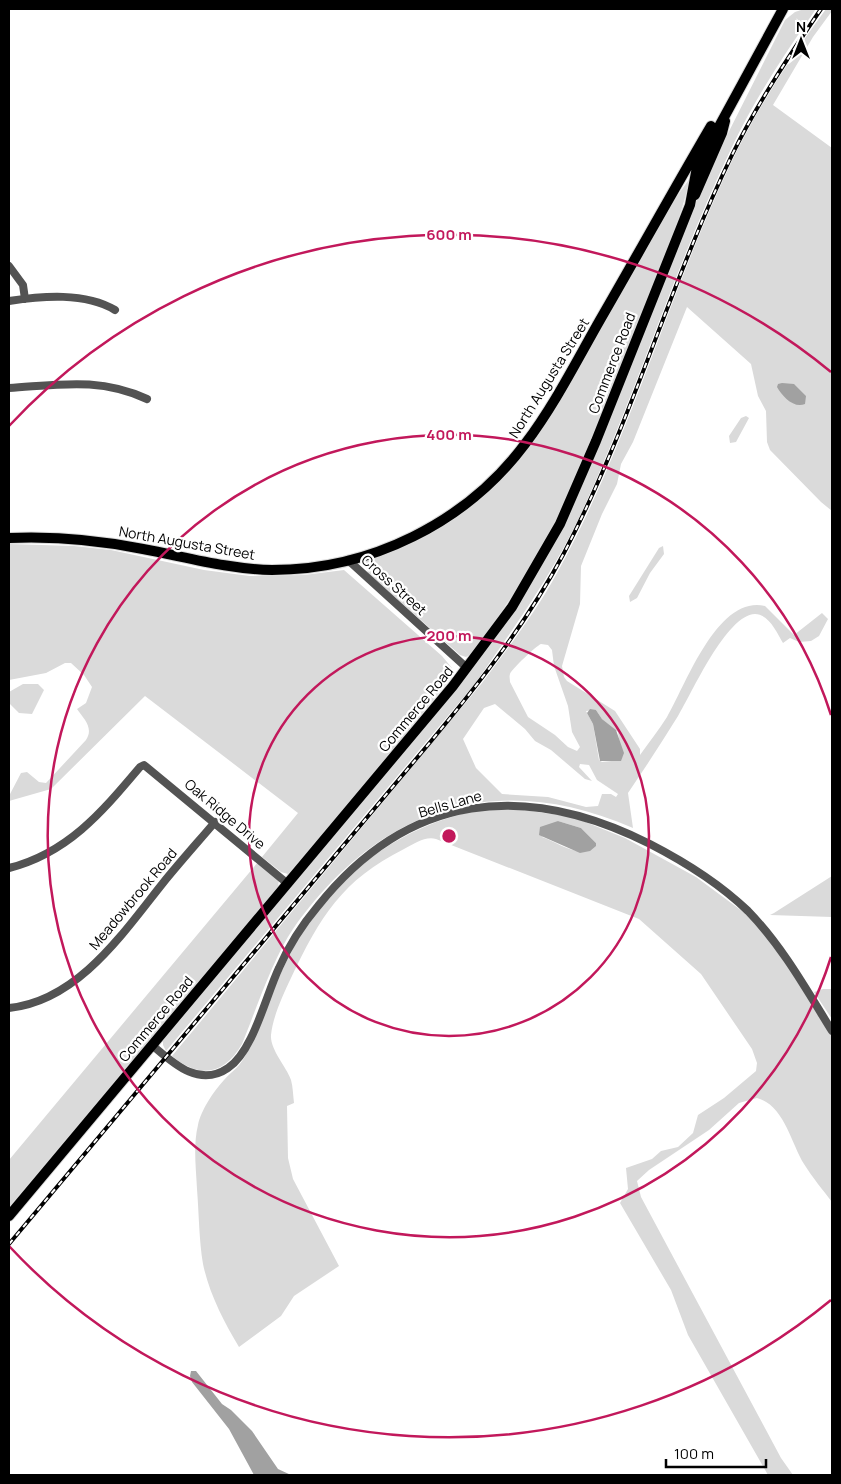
<svg xmlns="http://www.w3.org/2000/svg" width="841" height="1484" font-family="Manrope,sans-serif">
  <rect width="100%" height="100%" fill="#fff"/>
  <path fill="#dadada" fill-rule="evenodd" d="M804,9h12c-31,44 -62,91 -85,140 -58,121 -96,250 -153,371 -28,58 -67,112 -104,165l-308,366 -3,-6v-6l263,-313 109,-150 172,-401 78,-155 10,-8z
    M826,9h6v2l-19,26 -40,68 59,43v363l-11,-9 -51,-52 -3,-8 -1,-31 -8,-15 -7,-32 -64,-57 -54,135 -12,22 -4,20 -15,30 -21,52 -1,38 -18,62 2,11 3,4 48,30 25,38v6c9,-13 19,-25 27,-38 19,-32 50,-122 98,-111l29,29 28,-22 6,6 -9,17 -8,5 -12,1 -9,-4 -7,5c-6,-10 -14,-29 -28,-29 -29,1 -63,79 -77,102 -16,26 -33,52 -50,77l5,35c-137,-60 -255,-20 -340,101 -20,29 -37,81 -51,115 -18,31 -42,35 -70,12l310,-373c26,-35 54,-71 75,-110 72,-130 110,-275 173,-408 26,-55 60,-107 96,-156zM541,644l7,1 4,5 2,16 14,40 4,26 8,15 -3,4 -9,-4 -13,-12 -27,-18 -18,-35c0,-3 -1,-5 0,-8 2,-5 26,-28 31,-30zM495,704l30,25 10,12 16,9 34,29 7,2 -13,-14 1,-3 9,1 8,15 21,14 -2,3 -5,-3h-9l-4,12 -12,1 -38,-10 -46,-3 -26,-26 -13,-29 21,-31zM596,710l6,9 16,13 3,28 -19,2 -3,-2 -6,-36 -7,-13z
    M690,178c-12,54 -37,105 -57,157 -27,66 -50,135 -84,198 -23,43 -49,83 -78,121l-5,3 -6,-2 -92,-82 -3,-9 4,-5 37,-15 98,-70 137,-216 34,-59z
    M746,416l3,2 -13,24 -6,1 -1,-7 12,-18z
    M9,544l65,2 37,4 93,20 46,6 54,-1 40,-5 98,86 10,12v9l-65,80 -99,117 -7,-2 -19,-15 36,-44 -153,-117 -94,93 -42,12v-5l12,-23 6,-1 12,10 7,1 40,-43c8,-12 -2,-21 -9,-31l9,-6 6,-16 -8,-12 -13,-12h-6l-19,10 -37,7z
    M663,546l1,8 -14,19 -13,25 -7,4 -1,-6 30,-48z
    M23,684h15l6,6 -12,24 -13,-1 -10,-10v-11z
    M516,809l57,8 52,21 71,39 50,37 20,21 16,21 50,81v165c-9,-12 -20,-25 -28,-38 -13,-21 -20,-59 -47,-66l-18,5 -30,27 -60,40 -12,11 4,16 140,261 12,17h-25l-80,-140 -17,-45 -51,-87 8,-14 -2,-21 26,-9 9,-8 17,-4 15,-14 5,-18 26,-17 32,-27 1,-8 -5,-14 -51,-75 -62,-55 -203,-80c-11,-3 -22,5 -32,10 -62,31 -84,68 -113,129 -8,17 -18,38 -20,57 -1,15 15,31 20,45 2,7 2,15 3,23l-7,3 1,52 5,21 46,87 -45,30 -13,20 -42,31c-15,-25 -30,-54 -36,-83 -4,-24 -4,-50 -6,-75 -1,-21 -4,-44 1,-64 3,-15 16,-34 26,-45 8,-9 17,-14 22,-26 17,-35 29,-72 48,-107 35,-67 102,-119 177,-135 14,-3 30,-2 45,-3zM558,821l23,7 15,15c-14,19 -36,0 -54,-6z
    M258,862l21,18 -1,7 -269,320v-47z
    M832,876v41l-62,-2 4,-2z
    M823,989h9v30l-18,-27z"/>
  <path fill="#a1a1a1" d="M782,383l12,1 12,12 -1,8c-11,5 -23,-8 -28,-17l1,-3z
    M590,709l6,1 6,9 14,11 8,23 -3,8h-21l-7,-37 -6,-11z
    M558,821l23,7 15,15v3l-6,5 -10,2 -41,-18 1,-8z
    M191,1371h5l26,33 9,6 21,21 26,38 13,6h-37l-25,-46 -37,-47 -2,-6z"/>
  <g fill="none" stroke-linecap="round" stroke-linejoin="round">
    <defs>
      <path id="major" d="M695,195l27,-62 3,-12
        M9,538c46,-2 89,2 134,11 43,8 85,20 129,21 98,0 194,-47 253,-126 29,-38 51,-82 75,-124 37,-64 73,-129 111,-194
        M9,1216l444,-530 59,-79 48,-83 36,-83 94,-236 7,-38 86,-158"/>
    </defs>
    <use href="#major" stroke="#dbdbdb" stroke-width="12"/>
    <path stroke="#535353" stroke-width="8" d="M9,266l14,19 2,14
      M9,301c33,-5 76,-9 106,9
      M9,388c50,-3 90,-11 138,11
      M348,560l119,108
      M9,868c59,-15 93,-56 131,-101l4,-2 144,119
      M9,1008c69,-7 114,-75 154,-125 17,-21 35,-41 52,-61
      M152,1045c21,18 47,43 76,23 25,-16 38,-73 51,-100 10,-23 23,-43 39,-62 91,-114 207,-125 332,-62 35,18 70,40 98,67 34,35 58,78 84,120"/>
    <use href="#major" stroke="#000" stroke-width="10"/>
    <defs>
      <path id="rail" d="M9,1244l423,-504c49,-59 96,-119 132,-187 67,-128 105,-268 168,-398 25,-51 57,-99 89,-146"/>
    </defs>
    <use href="#rail" stroke="#000" stroke-width="4"/>
    <use href="#rail" stroke="#fff" stroke-width="2" stroke-dasharray="5.5" stroke-linecap="butt"/>
  </g>
  <g fill="none" stroke="#c2185b" stroke-width="2.5">
    <circle cx="449" cy="836" r="200"/>
    <path d="M831 957A401 401 0 1 1 831 715"/>
    <path d="M831 1300A601 601 0 0 1 9 1246M9 426A601 601 0 0 1 831 372"/>
  </g>
  <g text-anchor="middle" stroke-width="4.5" stroke-linejoin="round" paint-order="stroke">
    <g font-size="14" fill="#000" stroke="#fff">
      <text transform="translate(612 363) rotate(-69)" y="5">Commerce Road</text>
      <text transform="translate(549 378) rotate(-58)" y="5">North Augusta Street</text>
      <text transform="translate(187 543) rotate(10)" y="5">North Augusta Street</text>
      <text transform="translate(394 585) rotate(42)" y="5">Cross Street</text>
      <text transform="translate(416 709) rotate(-50)" y="5">Commerce Road</text>
      <text transform="translate(450 804) rotate(-16)" y="5">Bells Lane</text>
      <text transform="translate(225 814) rotate(40)" y="5">Oak Ridge Drive</text>
      <text transform="translate(133 899) rotate(-50)" y="5">Meadowbrook Road</text>
      <text transform="translate(156 1019) rotate(-50)" y="5">Commerce Road</text>
    </g>
  </g>
  <circle cx="449" cy="836" r="8" fill="#c2185b" stroke="#fff" stroke-width="2.5"/>
  <g font-size="15" text-anchor="middle" font-weight="bold" fill="#c2185b" stroke="#fff" stroke-width="4.5" stroke-linejoin="round" paint-order="stroke">
    <text x="449" y="240">600 m</text>
    <text x="449" y="440">400 m</text>
    <text x="449" y="641">200 m</text>
  </g>
  <rect width="841" height="1484" fill="none" stroke="#000000" stroke-width="20"/>
  <g transform="translate(801 40)" stroke="#ffffff" stroke-width="4" paint-order="stroke">
  <path d="M0-4L9 19L0 12L-9 19Z" fill="#000000"/>
  <text y="-8" font-size="14" font-weight="bold" text-anchor="middle" fill="#000000">N</text>
  </g>
  <path d="M666 1459v8h100v-8" fill="none" stroke="#000000" stroke-width="2.5"/>
  <text x="674" y="1459" font-size="15" fill="#000000" stroke="#ffffff" stroke-width="4" paint-order="stroke">100 m</text>
</svg>
